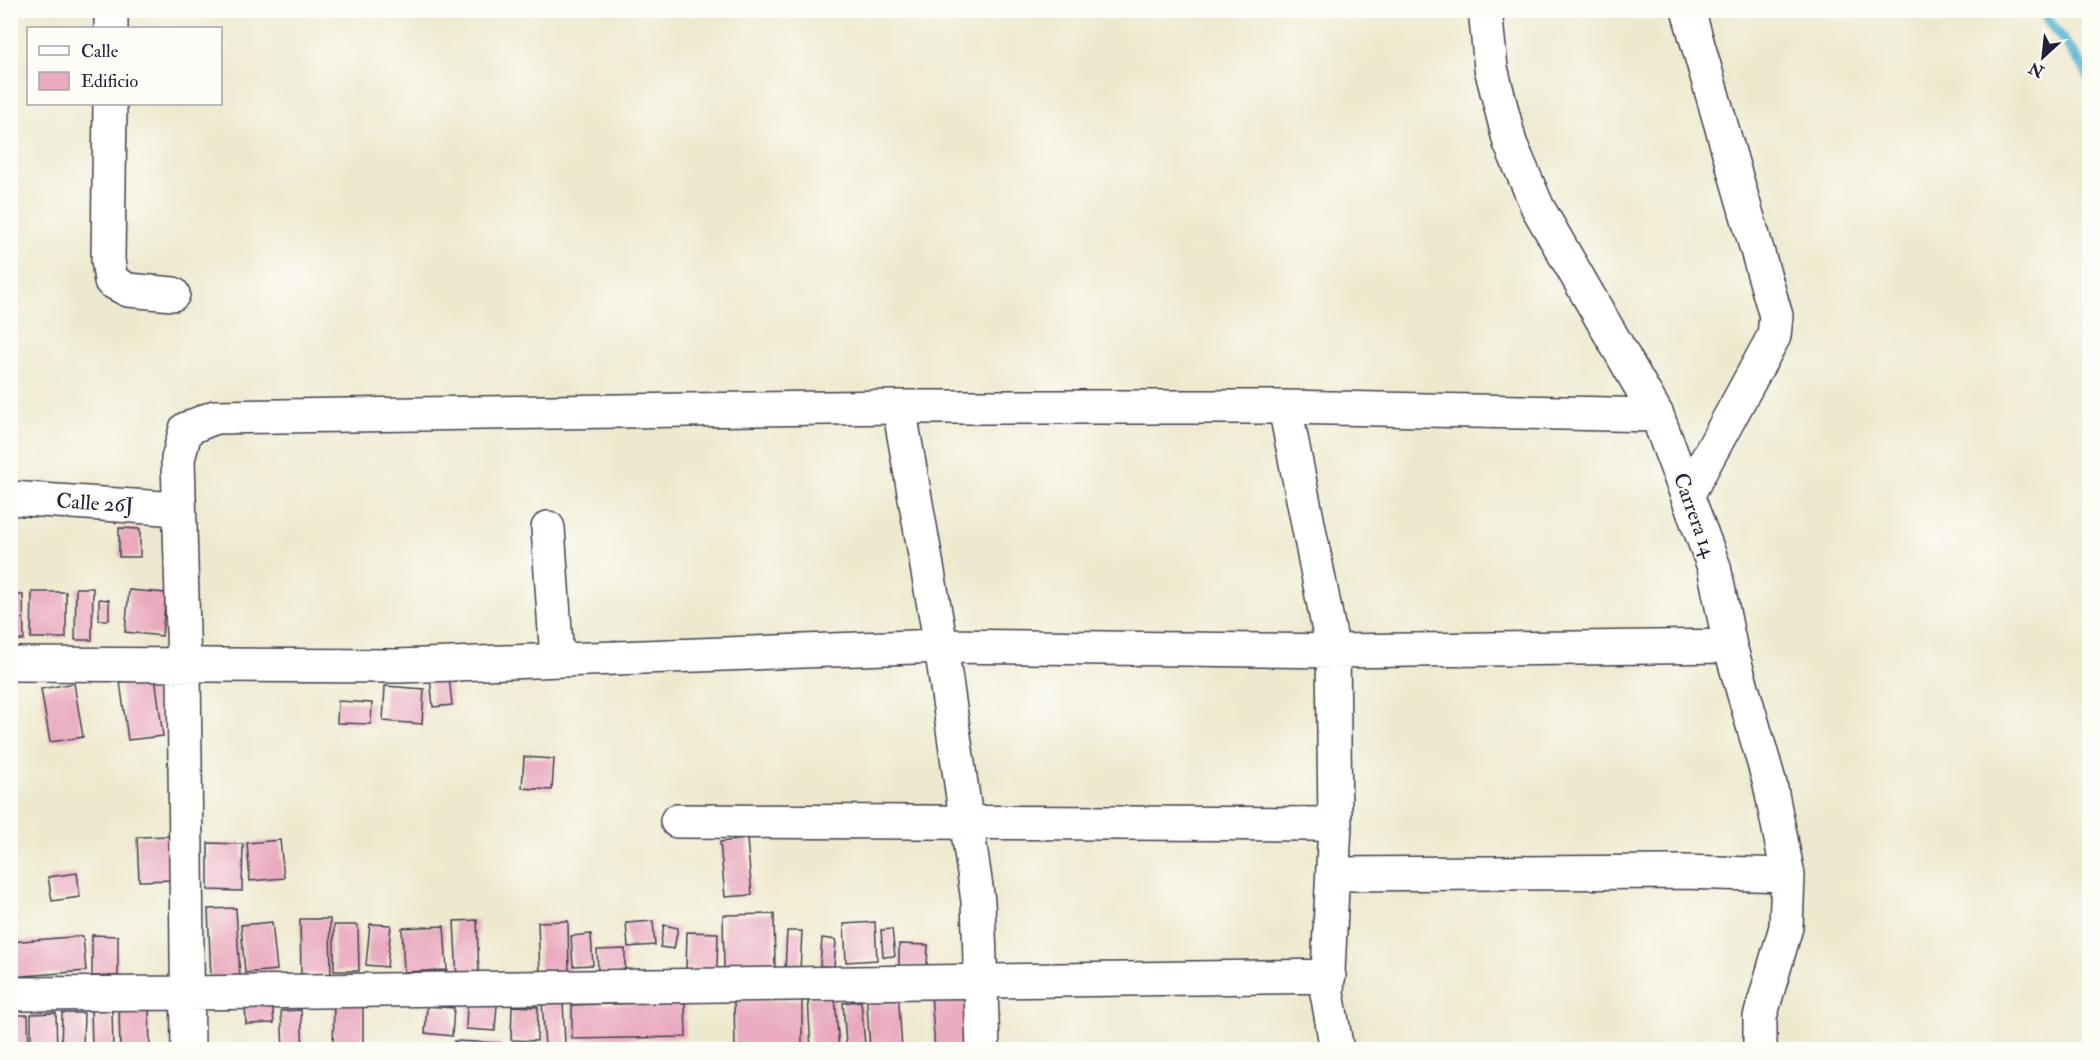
<svg xmlns="http://www.w3.org/2000/svg" width="2100" height="1060" font-family="'IM FELL Double Pica',serif">
  <rect width="100%" height="100%" fill="#fdfcf7"/>
  <filter id="ink" filterUnits="userSpaceOnUse"><feTurbulence type="fractalNoise" baseFrequency=".0167" numOctaves="2"/><feDisplacementMap in="SourceGraphic" scale="12" xChannelSelector="R" yChannelSelector="G"/><feConvolveMatrix kernelMatrix="1 2 1 2 8 2 1 2 1" color-interpolation-filters="sRGB"/></filter>
  <filter id="wash" filterUnits="userSpaceOnUse"><feTurbulence type="fractalNoise" baseFrequency=".008" numOctaves="4" result="noise"/><feDisplacementMap in="SourceGraphic" scale="24" xChannelSelector="R" yChannelSelector="G"/><feGaussianBlur stdDeviation="1.35" result="paint"/><feColorMatrix in="noise" values="0 0 0 0 0 0 0 0 0 0 0 0 0 0 0 0 0 1.4 0 .05"/><feComposite in="paint" operator="in"/></filter>
  <g filter="url(#wash)">
    <rect width="100%" height="100%" fill="#eee9ce"/>
    <g fill="none" stroke-linecap="round" stroke-linejoin="round">
      <path stroke="#51b4d0" stroke-width="10" d="M2041,10l43,58 6,11"/>
    </g>
    <g id="blocks">
      <path fill="#e9a9be" d="M119,528l21,1v28h-21z
        M76,588h17l-1,52h-17z
        M129,590l37,3 -4,43 -37,-4z
        M32,592h34v46h-35z
        M10,595h13l1,45h-14z
        M99,599l10,1v20h-10z
        M449,676l3,29 -19,2 -3,-30z
        M155,677l8,59 -35,4 -8,-58z
        M74,683l9,54 -33,5 -9,-53z
        M385,686l39,3 -2,35 -39,-3z
        M338,701l34,2 -1,21 -34,-1z
        M524,757l30,2 -2,31 -30,-2z
        M173,836l1,44 -35,1 -2,-44z
        M747,839l5,56 -27,2 -5,-55z
        M280,840l4,38 -34,3 -3,-38z
        M208,843l35,1 -1,47 -34,-1z
        M77,873l3,24 -28,4 -4,-24z
        M236,908l4,70 -29,1 -3,-70z
        M774,914l1,54h-51l-1,-53z
        M300,919h30l1,55h-30z
        M477,920l2,59 -22,1 -3,-59z
        M568,921l1,53 -29,1 -2,-53z
        M653,921l2,24 -27,2 -2,-24z
        M272,922l5,48 -32,3 -4,-48z
        M875,922l2,38 -31,2 -2,-38z
        M370,924l21,1 -4,42 -21,-2z
        M334,925h24l1,46h-25z
        M664,925l14,3 -4,21 -14,-2z
        M444,926l3,44 -43,2 -2,-44z
        M892,929l3,27 -12,1 -2,-27z
        M787,931h15l-2,41 -15,-1z
        M687,932l31,1 -1,36h-31z
        M591,934l2,31 -20,1 -2,-30z
        M92,935l26,1v40h-26z
        M83,936l3,35 -76,6v-35z
        M822,938l14,2 -2,27 -14,-1z
        M899,944l29,1 -1,22 -28,-1z
        M625,949v23l-27,1 -1,-23z
        M898,988l4,62h-32l-4,-60z
        M967,991l3,59h-35l-4,-57z
        M835,996l4,54h-28l-3,-52z
        M272,1000l2,23 -28,1 -1,-22z
        M563,1000l2,45 -20,1 -3,-45z
        M802,1000v50h-67l-1,-49z
        M861,1001l4,43 -19,1 -3,-42z
        M334,1002l29,1v47h-30z
        M685,1002l1,35 -114,2v-34z
        M149,1003l1,47h-30l-1,-46z
        M467,1004l30,1 -2,26 -29,-2z
        M427,1006l27,2 -2,28 -27,-3z
        M512,1006l26,1 -1,34 -26,-1z
        M91,1009h21l1,39h-21z
        M301,1010l2,40h-20l-2,-39z
        M56,1013l1,37h-26v-36z
        M62,1013h22l-1,37h-22z
        M10,1015h18l1,35h-19z
        M454,1041l47,2v7h-47z
        M514,1044l26,1v5h-27z"/>
    </g>
  </g>
  <g filter="url(#ink)">
    <use href="#blocks" fill-opacity="0" stroke="#414051" stroke-width="1.5"/>
    <g fill="none" stroke-linecap="round" stroke-linejoin="round">
      <defs>
        <path id="minor" d="M1485,10l6,58 19,75 28,65 119,207 57,152 16,79 40,138 18,91 -2,52 -26,90v33
          M111,28v-18
          M110,104l-2,156 3,21 17,9 45,4
          M899,407l42,239 37,255 5,149
          M1285,407l48,244 2,173 -8,169 10,57
          M1688,494l86,-158 2,-20 -88,-306
          M10,498l169,11
          M548,528l9,132
          M10,664l388,2 543,-20 392,5 397,-5
          M677,821l658,3
          M1334,874l348,-2 106,3
          M10,994l178,-1 1141,-17
          M188,1050l-4,-384 -6,-207 8,-30 29,-12 684,-10h386l372,8"/>
      </defs>
      <use href="#minor" stroke="#414051" stroke-width="36"/>
      <use href="#minor" stroke="#fff" stroke-width="33"/>
    </g>
  </g>
  <g text-anchor="middle" stroke-width="4.5" stroke-linejoin="round" paint-order="stroke">
    <g font-size="21" fill="#22223b" stroke="#fdfcf7">
      <text transform="translate(95 503) rotate(4)" y="7">Calle 26J</text>
      <text transform="translate(1695 515) rotate(70)" y="7">Carrera 14</text>
    </g>
  </g>
  <rect width="2100" height="1060" fill="none" stroke="#fdfcf7" stroke-width="36"/>
  <rect x="27" y="27" width="195" height="78" fill="#fdfcf7" stroke="#a5a5ac" stroke-width="1.5"/>
  <rect x="39" y="46" width="30" height="9" fill="#ffffff" stroke="#a5a5ac" stroke-width="1.5"/>
  <text x="81" y="57" font-size="18" fill="#22223b">Calle</text>
  <rect x="39" y="72" width="30" height="18" fill="#e9a9be" stroke="#a5a5ac" stroke-width="1.5"/>
  <text x="81" y="87" font-size="18" fill="#22223b">Edificio</text>
  <g transform="translate(2043 57) rotate(207)" stroke="#fdfcf7" stroke-width="4.5" paint-order="stroke">
  <path d="M0-4.5L10 22L0 15L-10 22Z" fill="#22223b"/>
  <text y="-9" font-size="16" font-weight="bold" text-anchor="middle" fill="#22223b">N</text>
  </g>
</svg>
